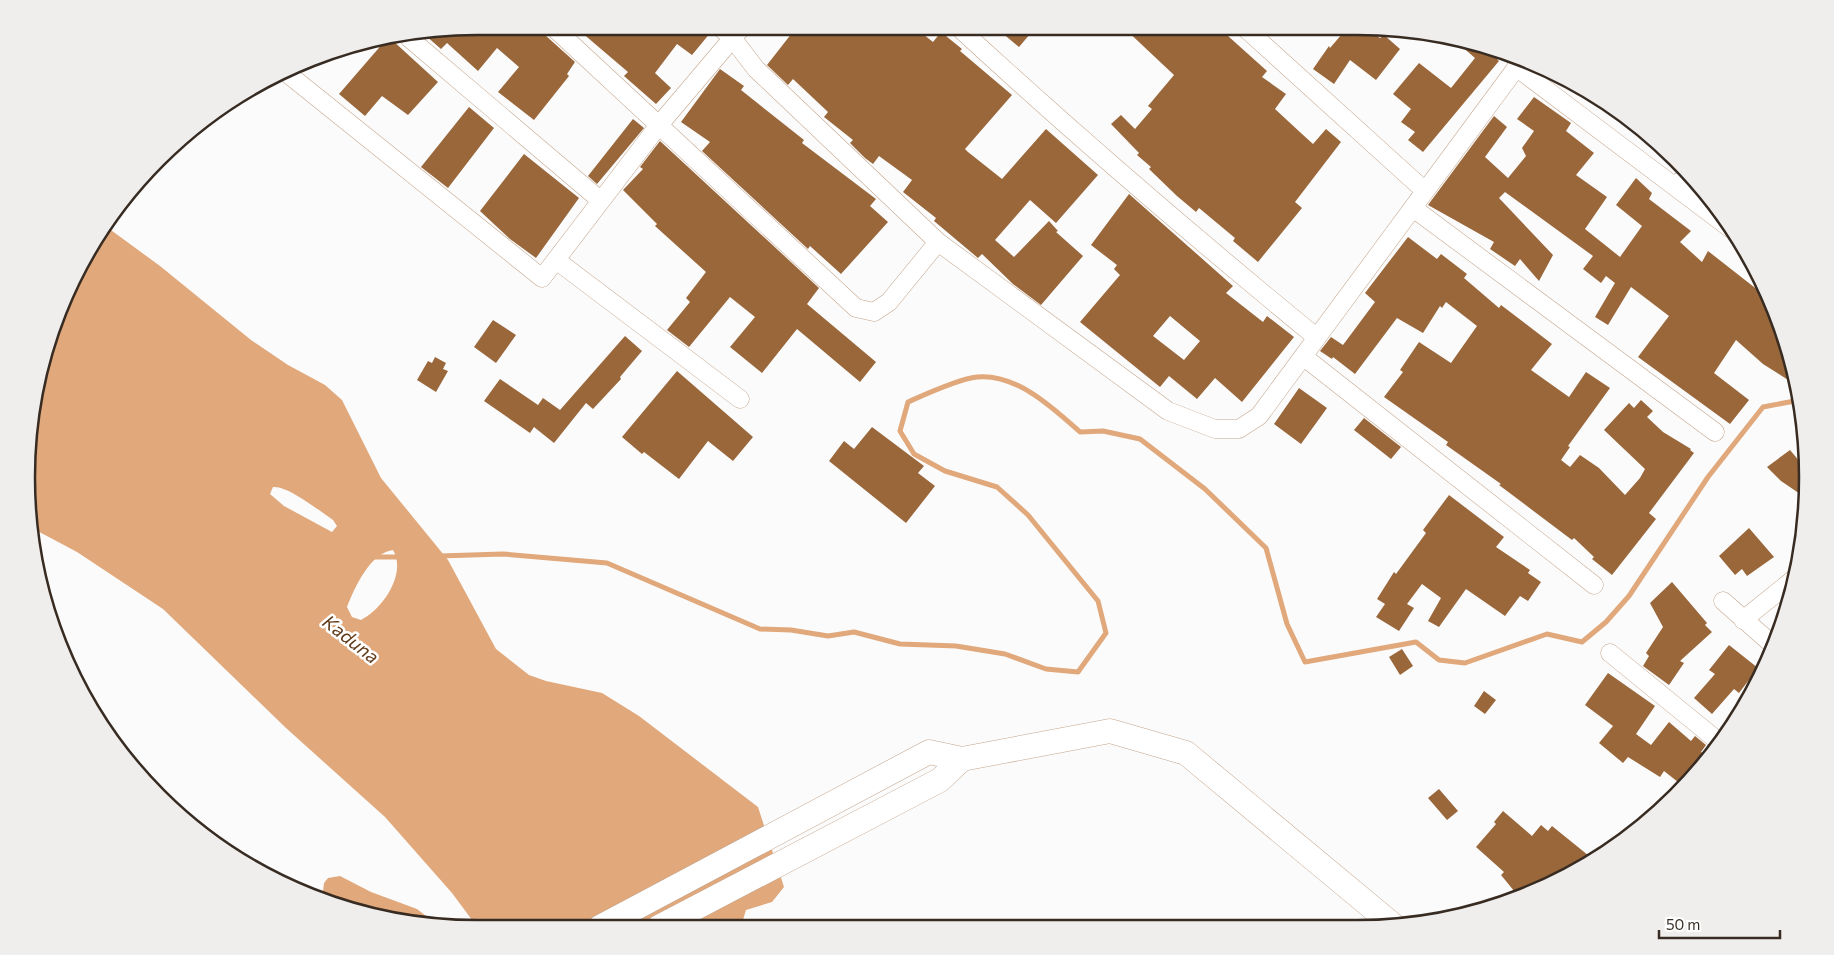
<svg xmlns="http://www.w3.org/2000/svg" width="1834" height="955" font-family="Commissioner,sans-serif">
  <rect width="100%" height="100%" fill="#fbfbfb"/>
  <path fill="#e0a87b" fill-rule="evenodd" d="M104,225l56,41 91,74 37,25 37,20 17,15 39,78 67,82 48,89 33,26 17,6 56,12 37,23 119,91 26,80 -12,15 -26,8 -4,13 4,4 -268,1 -26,-35 -67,-76 -99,-89 -123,-119 -86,-57 -47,-25 -3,-79 15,-87zM273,487c14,-2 47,24 60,33l4,6 -5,6 -48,-26 -14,-12zM393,550c14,23 -10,59 -32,70l-9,-3 -5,-10c8,-20 23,-54 46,-57z
    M340,876l31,16 46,17 22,17 -78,-13 -39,-14 2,-16 4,-5z"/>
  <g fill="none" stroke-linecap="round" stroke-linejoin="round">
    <path stroke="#e0a87b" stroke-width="5" d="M439,556l64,-2 104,9 153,66 31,1 37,6 26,-4 46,12 56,2 49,8 41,15 32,3 28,-39 -8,-32 -70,-86 -31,-28 -52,-16 -31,-17 -14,-23 8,-29c18,-8 50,-23 69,-25 39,-4 76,31 103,55l23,-1 37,8 65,50 61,59 21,76 18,38 111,-20 23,18 26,3 82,-29 35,8 24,-20 23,-26 79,-119 55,-70 37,-7
      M374,557h29"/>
  </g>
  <path fill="#9a673b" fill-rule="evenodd" d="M478,26h57l40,36 -8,12 2,2 -35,44 -36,-28 21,-25 -22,-19 -19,23 -31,-28 -6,6 -16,-14z
    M574,26h136l1,6 -19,23 -15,-11 -22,29 16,15 -15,16 -32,-28 4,-4z
    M801,27h113l19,15 8,-10 21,17 -2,2 52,44 -47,54 3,3 34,27 44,-50 52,46 -42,48 -26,-23 -35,40 19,17 35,-36 9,10 -2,1 27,24 -42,49 -28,-21 -31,-30 -4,4 -44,-37 2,-3 -33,-26 9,-12 -33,-24 -6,8 -8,-6 -15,-15 3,-3 -29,-23 4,-5 -35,-33 -5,6 -21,-20 25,-32 2,2z
    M995,27h41l-17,20z
    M1123,27h95l49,44 -5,6 24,17 -11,15 27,25 11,10 13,-15 15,13 -46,60 7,6 -44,54 -25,-21 2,-3 -36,-30 -3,4 -19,-16 -28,-27 2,-2 -14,-12 2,-2 -28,-29 10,-9 14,14 17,-20 -4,-3 26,-31z
    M1348,27h17l15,11 4,-3 16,14 -24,31 -26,-20 -16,24 -21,-15 16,-23 1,2z
    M1452,38l22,4 23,8 -1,8 3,3 -76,91 -15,-12 7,-8 -14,-10 10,-13 -18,-15 26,-31 32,25 24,-30z
    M392,40l46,42 -30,33 -26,-19 -17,20 -26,-22 45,-52z
    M720,69l24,17 -3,4 63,50 -2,3 74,56 -6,7 18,16 -47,52 -31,-28 -2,3 -106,-98 8,-9 -29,-20z
    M1534,97l37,26 -5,8 28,22 -18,22 31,22 -22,32 35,28 22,-31 -26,-21 20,-27 16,15 -3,6 42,32 -11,11 22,20 6,-11 60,47 16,35 12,52 -33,-21 -27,-24 -22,33 35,27 -19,24 -92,-67 31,-41 -38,-29 -23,38 -13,-8 20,-34 -9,-7 -5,7 -18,-14 10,-13 -88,-64 -6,6 54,57 -14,26 -19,-22 -5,7 -25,-17 4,-7 -66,-37 66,-89 13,11 -22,30 23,21 18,-22 -4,-8 12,-17 -17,-12z
    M469,107l25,21 -46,60 -27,-21z
    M633,119l11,9 -47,56 -9,-8z
    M660,141l159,147 -12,16 69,58 -16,20 -63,-53 -35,44 -32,-26 25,-30 -25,-20 -41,50 -22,-17 23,-28 -4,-4 20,-26 -51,-46 2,-2 -34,-34 20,-21 -3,-2z
    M524,154l55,44 -43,60 -26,-19 -30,-28z
    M1129,194l104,92 -7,7 37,29 4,-6 27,21 -52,65 -27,-24 -18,21 -28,-23 -9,11 -80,-65 40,-47 -6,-6 3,-4 -26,-20zM1170,316l30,25 -16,19 -31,-24z
    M1408,237l29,22 4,-5 26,20 -3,4 35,30 2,-3 51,39 -21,26 38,27 17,-25 24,16 -42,58 2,1 -9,13 9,7 10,-12 19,13 26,27 15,-17 5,-9 -41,-39 25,-27 5,5 7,-8 12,11 -6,6 16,15 28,17 -1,1 4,3 -45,60 7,6 -44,56 -20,-16 2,-2 -20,-19 -2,2 -73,-55 2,-1 -55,-39 2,-3 -64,-45 19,-25 -3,-2 19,-28 32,21 26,-37 -31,-24 -4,6 -2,-2 -17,27 -26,-15 -42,56 -22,-17 -1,2 -12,-8 11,-14 12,8 32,-43 -10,-9z
    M493,320l23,15 -20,28 -22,-16z
    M625,336l17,15 -22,26 1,2 -28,30 -7,-6 -32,40 -20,-16 -4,6 -46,-32 16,-22 38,26 5,-7 17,12z
    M435,357l11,6 -3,6 5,2 -12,21 -19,-12 11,-19 4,2z
    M677,371l76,66 -20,24 -25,-20 -29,38 -35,-27 -2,2 -20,-17z
    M1299,388l28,20 -26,36 -27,-20z
    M1364,418l37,29 -10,12 -37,-29z
    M872,427l52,39 -6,7 17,13 -29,37 -77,-62 15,-20 10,8z
    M1790,450l16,19v29l-25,-17 -14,-14z
    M1449,495l55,42 -8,10 34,23 -2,3 13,9 -13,19 -8,-5 -15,20 -39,-27 -27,38 -11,-6 13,-23 -19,-14 -15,20 7,4 -15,23 -23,-14 9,-13 -8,-5 17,-27 2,2 30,-41 -3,-3z
    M1749,528l25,29 -27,19 -5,-7 -7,6 -16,-19z
    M1672,582l35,41 -2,2 7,7 -32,29 4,2 -15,22 -26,-19 6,-10 -3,-3 17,-26 -13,-24z
    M1729,645l29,23 -19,25 -5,-4 -22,25 -18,-16 21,-24 -6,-4z
    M1402,649l11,17 -13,9 -11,-18z
    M1608,673l47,33 -19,28 15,11 18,-23 22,19 4,-5 11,9 -5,7 7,5 -12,18 -13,11 -19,-15 -4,6 -32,-20 -5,6 -24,-20 14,-17 -28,-21z
    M1484,691l12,9 -11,14 -11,-8z
    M1439,789l19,22 -11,9 -19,-22z
    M1503,811l29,25 9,-11 7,6 4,-5 42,34 -65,34 -10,3 -18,-22 3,-3 -28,-25 20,-23 -2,-2z"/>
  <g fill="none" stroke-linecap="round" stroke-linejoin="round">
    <defs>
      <path id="street" d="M552,26l304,282 18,4 15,-10 49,-60
        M720,27l13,12 23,30 182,173 230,169 47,18h24l20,-13 263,-356
        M958,27c116,107 236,210 358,310
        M1244,27l181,164
        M409,38l191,162
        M1516,67l215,162
        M288,74l254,204 117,-153 83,-98
        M1674,185l17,-10
        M1413,208l302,224
        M556,260l184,139
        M1304,357l290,228
        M1723,601l50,44
        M1743,620l52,-42
        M1610,653l108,88"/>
      <path id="secondary" d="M600,927l329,-175 33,7 148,-28 76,22 207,172
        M659,927l281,-147 22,-21"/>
    </defs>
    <use href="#street" stroke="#c3a58d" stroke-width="19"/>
    <use href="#secondary" stroke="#c3a58d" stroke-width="25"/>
    <use href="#street" stroke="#fff" stroke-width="18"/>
    <use href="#secondary" stroke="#fff" stroke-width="24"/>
  </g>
  <g text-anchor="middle" stroke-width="5" stroke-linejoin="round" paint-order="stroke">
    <g font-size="19" font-style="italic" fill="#613c1a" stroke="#fff">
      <text transform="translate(351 639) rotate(38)" y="7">Kaduna</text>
    </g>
  </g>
  <path d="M0 0H1834V955H0ZM477 35H1357A442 442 0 0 1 1799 477V478A442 442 0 0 1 1357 920H477A442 442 0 0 1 35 478V477A442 442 0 0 1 477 35Z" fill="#efeeed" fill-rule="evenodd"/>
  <path fill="none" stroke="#382c22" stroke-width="2.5" d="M477 35H1357A442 442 0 0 1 1799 477V478A442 442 0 0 1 1357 920H477A442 442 0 0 1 35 478V477A442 442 0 0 1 477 35Z"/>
  <path d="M1659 930v8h121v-8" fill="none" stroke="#382c22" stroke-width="2.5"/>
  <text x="1666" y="930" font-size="15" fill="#382c22" stroke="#ffffff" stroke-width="4" paint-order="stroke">50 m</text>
</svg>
